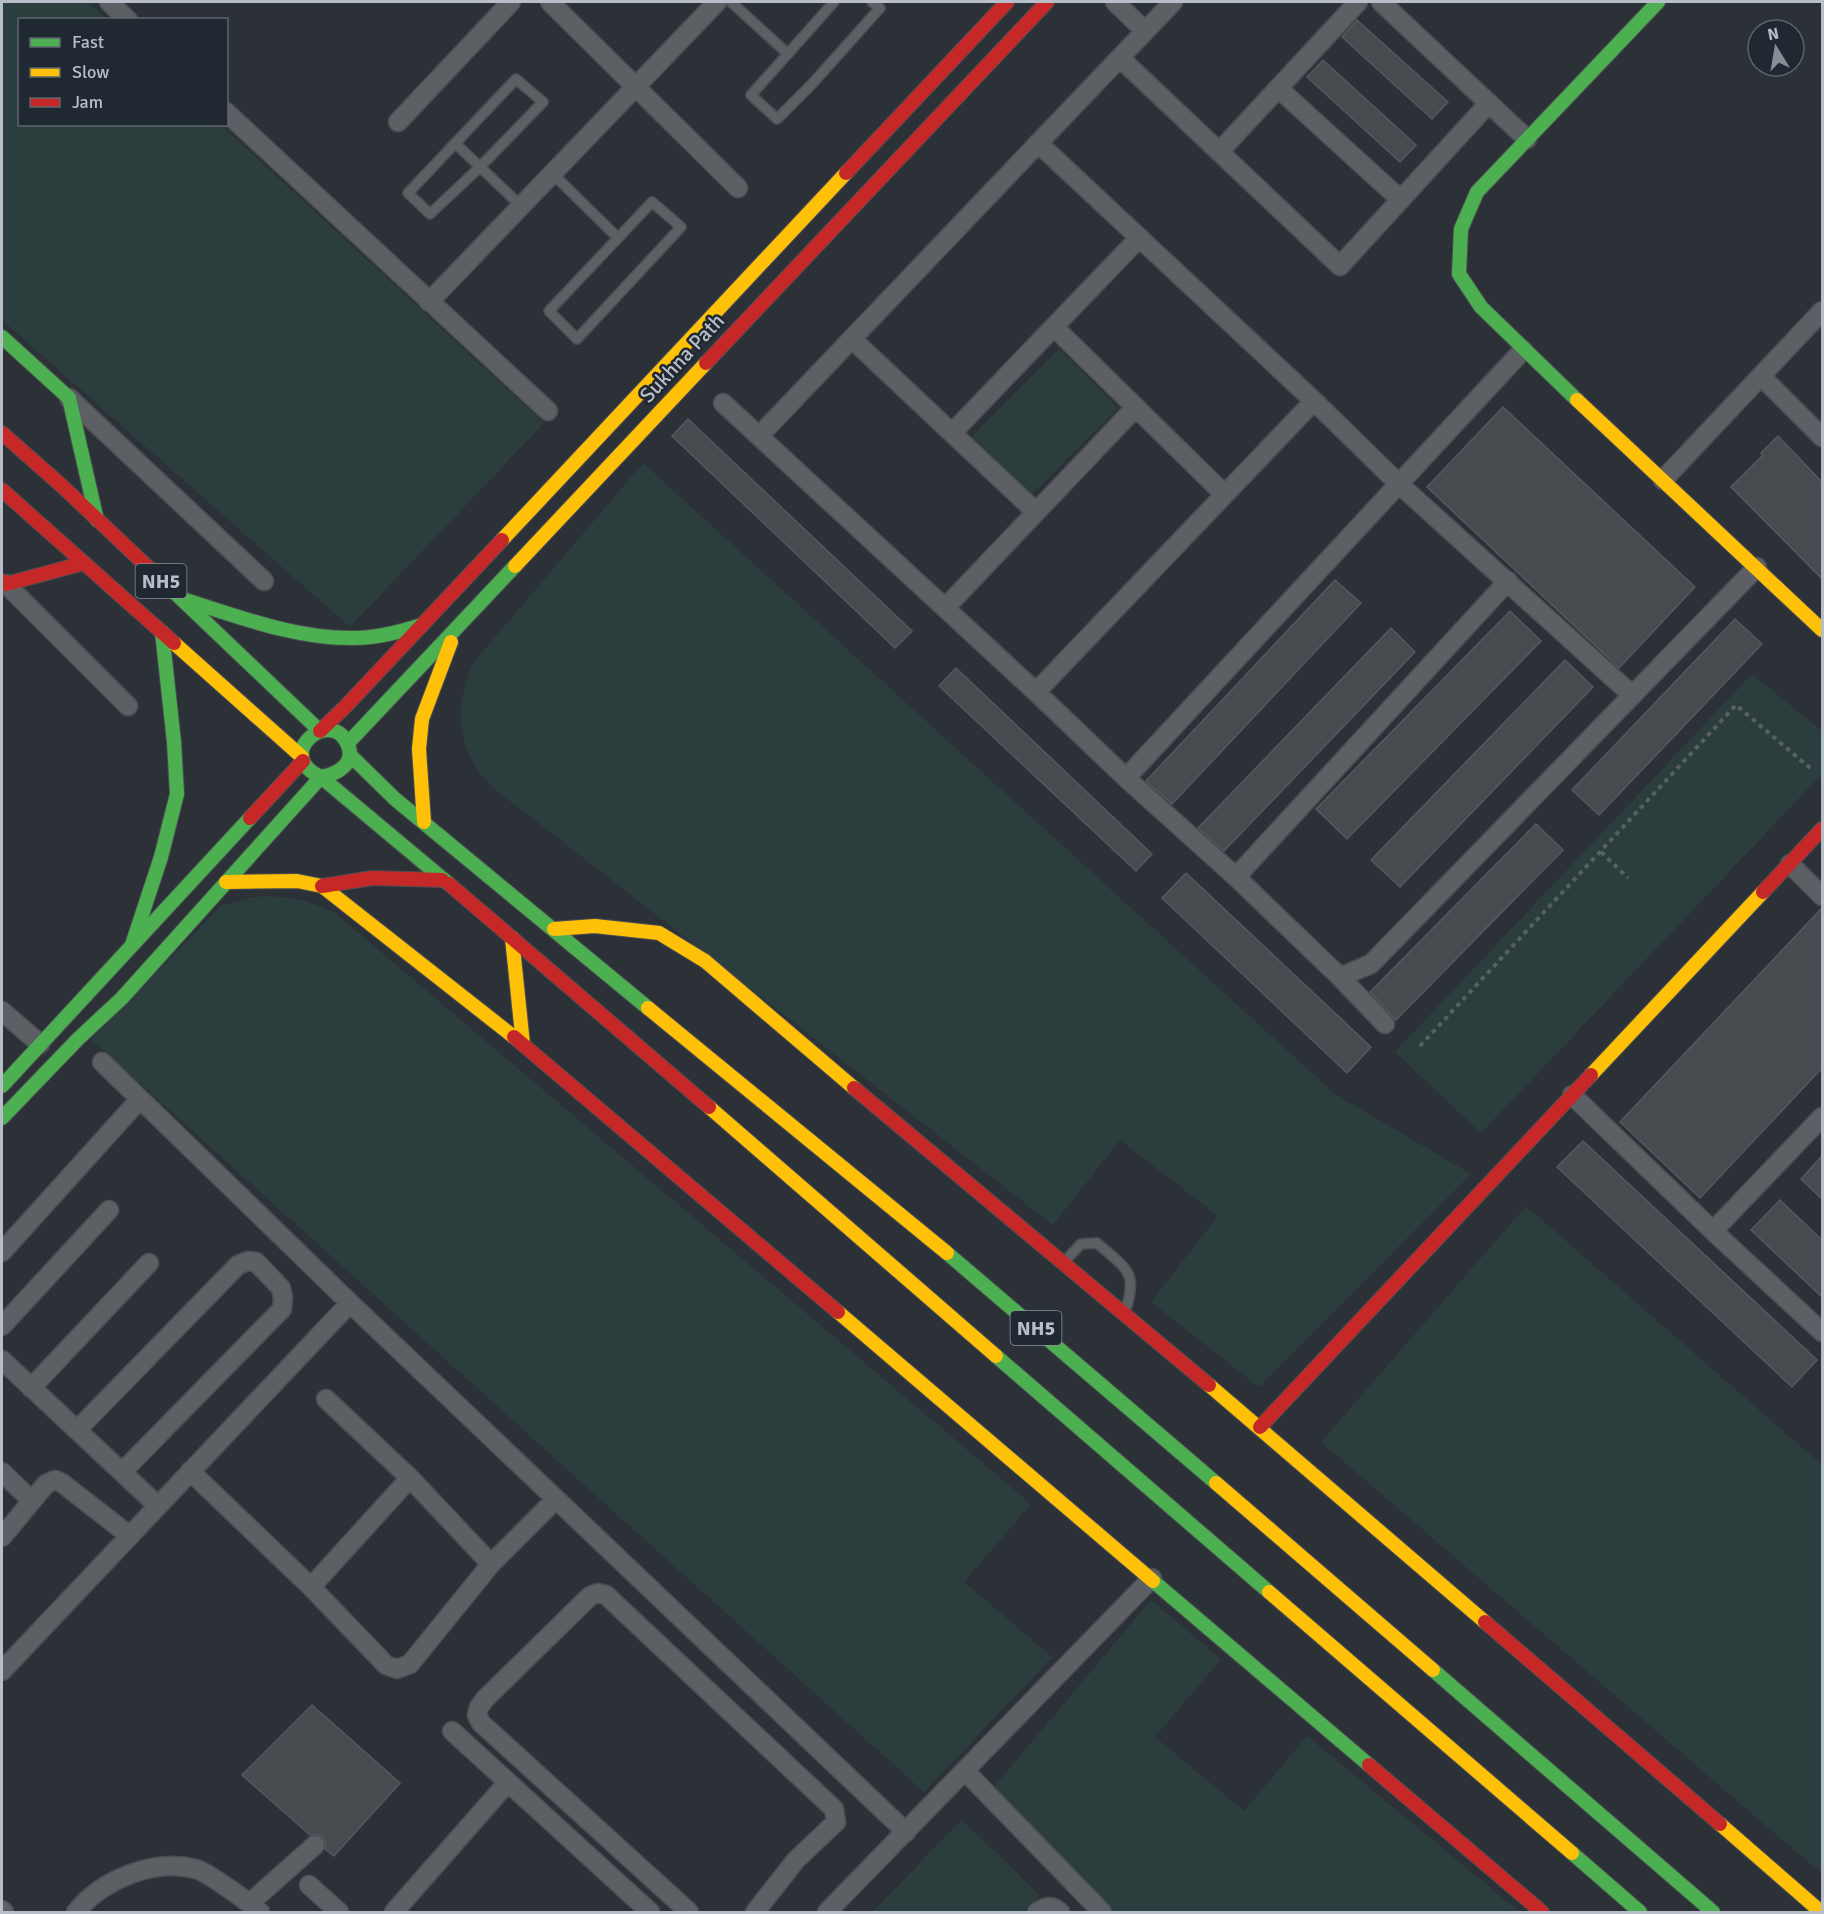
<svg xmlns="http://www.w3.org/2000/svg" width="1824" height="1914" font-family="Signika,sans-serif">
  <rect width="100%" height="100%" fill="#2c3137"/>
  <path fill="#2c3d3e" d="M2,2h86l19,17 -87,1v104l201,1 323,298 -194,204 -348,-307z
    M1059,349l59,59 -87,87 -59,-59z
    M643,463l692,631 136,80 -212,213 -108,-85 67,-86 -98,-76 -67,85 -540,-422c-52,-33 -65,-86 -39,-141z
    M1752,674l70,57v43l-341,359 -86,-81z
    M270,896l34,4 31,13 696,591 -67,78 88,75 -128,135 -833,-753 130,-133 32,-9z
    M1526,1206l296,259v409l-501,-432z
    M1151,1600l70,59 -66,78 89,74 63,-75 213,176h-406l-126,-118z
    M962,1820l78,75 -16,17h-152z"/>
  <path fill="#464b50" stroke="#54585f" stroke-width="1.5" d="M1357,20l91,82 -16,17 -90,-82z
    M1323,60l93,85 -16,17 -93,-85z
    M1503,407l192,180 -76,81 -192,-181z
    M688,419l224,212 -17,17 -223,-212z
    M1778,436l44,46v97l-91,-92 32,-32 -2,-2z
    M1335,580l26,23 -189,201 -26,-23z
    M1510,611l31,30 -194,198 -31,-30z
    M1735,619l27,25 -163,171 -27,-25z
    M1391,628l24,24 -191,199 -26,-23z
    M1565,660l28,27 -193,200 -29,-27z
    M956,668l196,186 -16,17 -197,-185z
    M1536,824l27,26 -167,170 -26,-28z
    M1186,873l185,174 -24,26 -185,-175z
    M1822,908v160l-122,130 -80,-76z
    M1583,1141l234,219 -25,27 -235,-220z
    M1822,1156v43l-21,-20z
    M1780,1200l42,40v57l-71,-67z
    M312,1705l88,78 -66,73 -9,-7 1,-7 -3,-5 -5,-3 -8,1 -68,-60z"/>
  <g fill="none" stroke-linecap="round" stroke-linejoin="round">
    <defs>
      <path id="lane" d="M731,2l57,52
        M834,2l-83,93 26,24 35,-35 68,-76 -8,-6
        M516,79l27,23 -63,65 -50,47 -22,-21z
        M456,144l65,62
        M552,173l66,65
        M652,202l29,25 -104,112 -28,-28z
        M1063,1263l18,-19 16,-1c29,26 42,28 28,69"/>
      <path id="street" d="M109,2l19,18
        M550,2l188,186
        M1115,2l30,29
        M1381,2l146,137
        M1120,58l220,208 149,-163
        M1278,88l123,112
        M226,112l322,299
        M398,122l113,-120
        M1038,143l276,258 85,83 233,211
        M1219,152l139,-150
        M429,302l288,-300
        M1054,327l170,167
        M852,339l184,173
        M1761,376l61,61
        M69,398l195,183
        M723,403l313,289 90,86 110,99 104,100 31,-13 386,-397
        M952,433l187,-195
        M759,436l414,-434
        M1663,480l159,-169
        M6,584l122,122
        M945,608l191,-201
        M1036,692l278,-291
        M1126,778l397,-428
        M1790,864l32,32
        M1236,877l272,-296
        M1340,977l45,47
        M2,1011l38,33
        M102,1062l248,241 556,529
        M1572,1095l141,136 109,101
        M1713,1231l109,-114
        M2,1252l138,-153
        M2,1326l107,-116
        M2,1360l155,145
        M31,1388l118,-125
        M326,1399l84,79
        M77,1430l161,-165 10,-4 8,1 25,26 2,10 -1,11 -160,163
        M190,1471l121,116 75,78 11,4 13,-5 81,-100 65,-65
        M2,1472l30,29
        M2,1537l44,-53 9,-4 7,3 68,53
        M311,1587l99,-109 81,86
        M2,1671l348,-368
        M452,1731l198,181
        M965,1771l137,141
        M309,1885l30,27
        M250,1903l65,-58
        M2,1910l2,2
        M76,1912c26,-32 77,-54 120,-43 11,3 54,34 64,43
        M394,1912l114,-130
        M689,1912l-208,-189 -4,-8 2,-8 6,-8 105,-103 8,-3 8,2 228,214 2,13 -40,38 -41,52
        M827,1912l325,-334
        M1037,1912c9,-6 14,-7 23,0"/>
      <path id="fast" d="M2,337l67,61 28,122
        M1577,400l-96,-93 -22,-33 2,-45 16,-37 181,-190
        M173,591l147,140
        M182,599c55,17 113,40 172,39 23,0 46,-6 68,-13
        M348,743l167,-177
        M350,755l45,44 253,209
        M321,777c17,-3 36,-14 26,-34 -17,-36 -75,12 -26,34l128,107
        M132,945l29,-88 16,-63 -3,-52 -12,-110
        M2,1086l248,-268
        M2,1118l76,-79 44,-41 199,-221
        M947,1253l269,230
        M996,1356l273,236
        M1153,1581l216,184
        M1433,1670l280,242
        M1572,1853l68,59"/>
      <path id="slow" d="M1577,400l245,230
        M502,540l344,-367
        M515,566l191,-203
        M174,643l128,114
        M424,822l-5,-73 3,-30 29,-77
        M226,882l71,-1 25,5 192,151
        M554,929l41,-3 64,7 46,28 149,127
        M512,938l11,106
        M648,1008l299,245
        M1591,1075l172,-183
        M709,1107l287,249
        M838,1312l315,269
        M1209,1385l276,237
        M1216,1483l217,187
        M1269,1592l303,261
        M1720,1824l101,88"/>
      <path id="jam" d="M846,173l161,-171
        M706,363l341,-361
        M2,433l60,53 111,105
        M2,490l172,153
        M2,581l4,3 78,-21
        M320,731l25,-24 157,-167
        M250,818l53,-57
        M449,884l260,223
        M322,886l50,-8 70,2
        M1763,892l59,-63
        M514,1037l324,275
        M854,1088l355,297
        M1260,1427l331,-352
        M1485,1622l235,202
        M1369,1765l173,147"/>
    </defs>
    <use href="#lane" stroke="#4a4d52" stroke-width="12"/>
    <use href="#street" stroke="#4a4d52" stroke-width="21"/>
    <use href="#fast" stroke="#4a4d52" stroke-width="16"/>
    <use href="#slow" stroke="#4a4d52" stroke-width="16"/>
    <use href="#jam" stroke="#4a4d52" stroke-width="16"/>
    <path stroke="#5a5f63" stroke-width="4" stroke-dasharray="4.5 4.5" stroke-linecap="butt" d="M1601,852l27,26
      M1420,1046l316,-341 74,63"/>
    <use href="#lane" stroke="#5c6065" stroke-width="9"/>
    <use href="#street" stroke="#5c6065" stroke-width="18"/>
    <use href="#fast" stroke="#4caf50" stroke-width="14"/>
    <use href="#slow" stroke="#ffc107" stroke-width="14"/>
    <use href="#jam" stroke="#c62828" stroke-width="14"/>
  </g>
  <g text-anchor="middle" stroke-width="5" stroke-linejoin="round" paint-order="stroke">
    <g fill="#202831" stroke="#8a919a" stroke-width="1.5">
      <rect x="135.5" y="564" width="51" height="34" rx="4.5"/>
      <rect x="1010.5" y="1311" width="51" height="34" rx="4.5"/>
    </g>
    <g font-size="20" font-weight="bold" fill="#b7bec7">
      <text x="161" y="588">NH5</text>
      <text x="1036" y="1335">NH5</text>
    </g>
    <g font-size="21" fill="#b7bec7" stroke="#202831">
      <text transform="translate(682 358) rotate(-47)" y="7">Sukhna Path</text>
    </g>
  </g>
  <rect width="1824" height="1914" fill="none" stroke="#b7bec7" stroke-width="6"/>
  <rect x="18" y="18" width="210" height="108" fill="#202831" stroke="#5c646d" stroke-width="1.5"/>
  <rect x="30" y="38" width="30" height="9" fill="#4caf50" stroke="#5c646d" stroke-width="1.5"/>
  <text x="72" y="48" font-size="18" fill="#b7bec7">Fast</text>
  <rect x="30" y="68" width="30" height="9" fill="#ffc107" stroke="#5c646d" stroke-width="1.5"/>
  <text x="72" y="78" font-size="18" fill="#b7bec7">Slow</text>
  <rect x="30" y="98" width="30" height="9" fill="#c62828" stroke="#5c646d" stroke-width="1.5"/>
  <text x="72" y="108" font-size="18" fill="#b7bec7">Jam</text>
  <g transform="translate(1776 48) rotate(349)"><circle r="28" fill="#202831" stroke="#5c646d" stroke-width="1.5"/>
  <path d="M0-4.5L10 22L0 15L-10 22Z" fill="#868d95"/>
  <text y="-9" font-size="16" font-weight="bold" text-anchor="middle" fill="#b7bec7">N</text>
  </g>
</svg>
